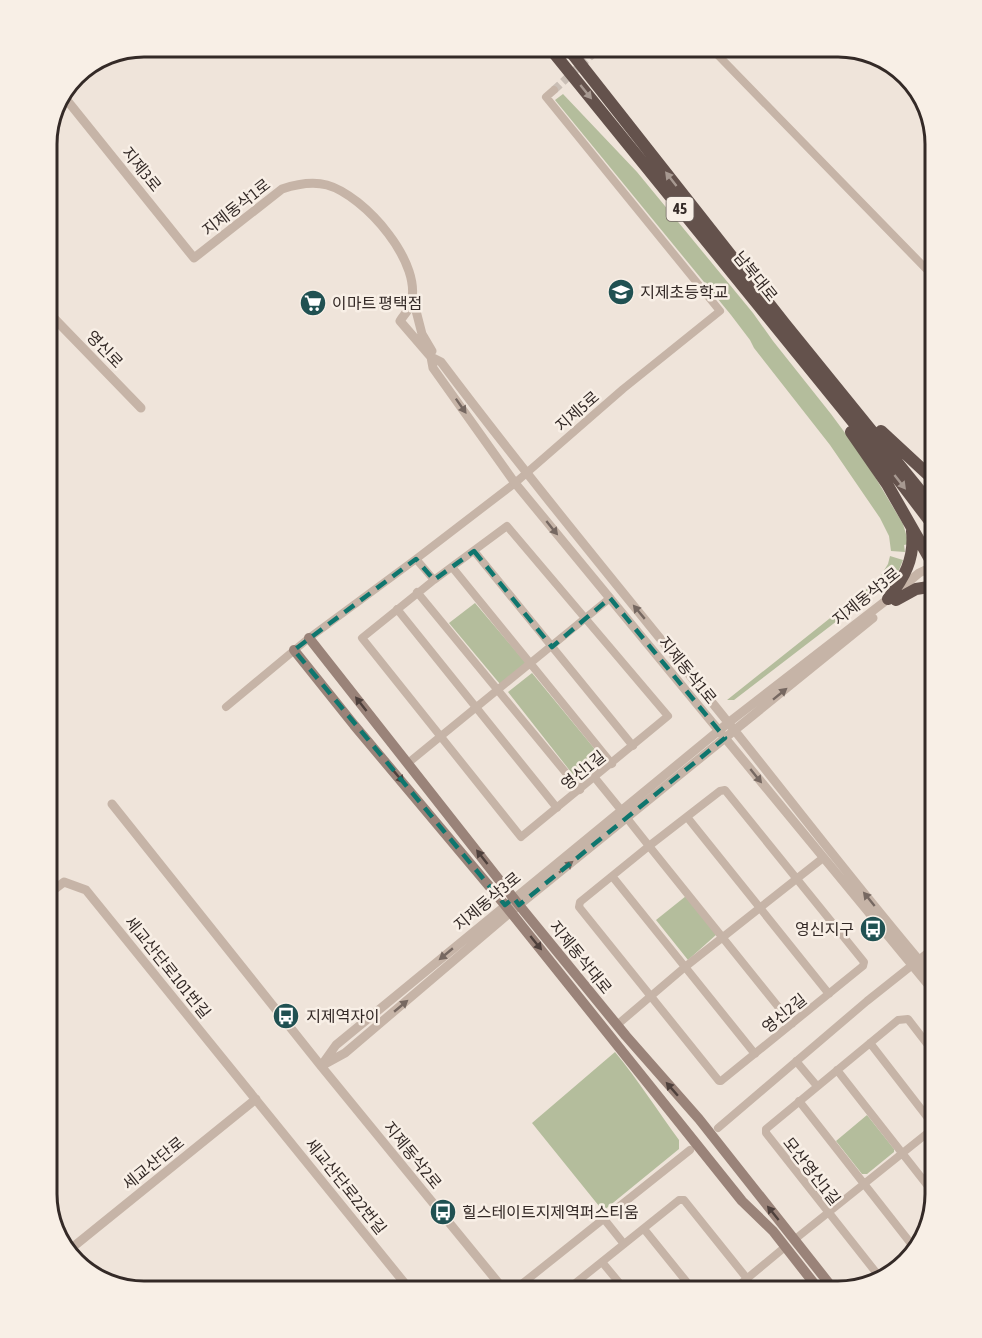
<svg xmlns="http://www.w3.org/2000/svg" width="982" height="1338" font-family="'Asap Condensed','Noto Sans KR',sans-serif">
  <rect width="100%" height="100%" fill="#efe4da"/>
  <path fill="#b4bd9c" d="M563,94l74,78 116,141 20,28 58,73 34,46 38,64 6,20 -5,1 1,7 -14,-1 -2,-15 -9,-18 -50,-73 -76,-97 -4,-8 -19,-25 -176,-215z
    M890,556l13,4 -4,10 -10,11 -155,119h-7l151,-120 10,-16z
    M475,603l51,60 -26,21 -51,-61z
    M532,673l71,86 -25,22 -70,-89z
    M686,896l31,38 -29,26 -32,-40z
    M615,1052c23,28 42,58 64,88v9l-76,62 -71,-88z
    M867,1115l27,34v3l-27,22h-5l-26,-33z"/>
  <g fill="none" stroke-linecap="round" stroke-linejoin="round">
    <path stroke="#cabfb6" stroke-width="8" stroke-dasharray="8 4" stroke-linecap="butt" d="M554,90l41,-38"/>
    <path stroke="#c6b4a7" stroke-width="8" d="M710,47l225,231
      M595,52l5,-5
      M474,551l159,195
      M416,559l18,21 -72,58 159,199 147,-121 -161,-190 -73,54
      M452,567l160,197
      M417,592l163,198
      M397,609l160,199
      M226,707l83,-69 107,-79 99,-76 108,-94 97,-78 -174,-214 8,-7
      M408,763l202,-165
      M595,778l26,32
      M626,817l23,29 -69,56 -1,5 140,174h2l142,-115 1,-4 -139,-172 -5,1 -71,55 143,178
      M687,817l142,177
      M612,876l143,178
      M617,1025l68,-58 138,-109
      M796,1061l21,25
      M837,1070l98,125
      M799,1101l117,149
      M718,1128l149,-127 68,-54
      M604,1219l20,25
      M644,1229l50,62
      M794,1240l141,-113 -65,-84
      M602,1262l24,29
      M882,1280l-116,-147v-4l132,-109 10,-1 27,35
      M513,1291l177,-141
      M568,1291v-2l111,-89h5l73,91
      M732,1291l53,-44"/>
    <path stroke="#c6b4a7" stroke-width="9" d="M66,99l128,159 88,-69c15,-5 30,-8 45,-4 37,10 99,80 83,121 -2,5 -7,10 -10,15l31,36 2,11 82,115 420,510
      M413,299l9,35 10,17
      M47,311l94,97
      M431,357l10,5c92,122 190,240 286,359 69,86 136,174 208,258
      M112,804l209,262 184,225
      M47,895l17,-13 22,8 325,401
      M323,1065l22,-12 174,-148 354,-287
      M321,1066l15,-21 392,-322 160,-124 31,-26 15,-7
      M68,1251l188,-152"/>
    <path stroke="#9a8379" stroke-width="10" d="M309,638l210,267 107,131 73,83 136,172
      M294,650l60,75 151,180 237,296 31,30 47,60"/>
    <path stroke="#746159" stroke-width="12" d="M74,82l18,-16"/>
    <path stroke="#64524c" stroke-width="12" d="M549,47l330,407 56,74
      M567,47l218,277 150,185
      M881,431l54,50
      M851,432l36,52 48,84
      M888,599c16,-21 27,-40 24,-68
      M896,600l20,-11 19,-3"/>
  </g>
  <defs><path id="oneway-solid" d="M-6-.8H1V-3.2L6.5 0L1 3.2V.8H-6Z" transform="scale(1.5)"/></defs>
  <g fill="#a79991">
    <use href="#oneway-solid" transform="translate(586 92) rotate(51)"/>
    <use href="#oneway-solid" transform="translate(671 179) rotate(-128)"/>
    <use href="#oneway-solid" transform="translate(900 482) rotate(52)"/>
  </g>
  <g fill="#766861">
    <use href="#oneway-solid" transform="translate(461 406) rotate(55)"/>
    <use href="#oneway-solid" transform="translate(552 528) rotate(51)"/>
    <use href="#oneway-solid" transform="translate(639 612) rotate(-130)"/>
    <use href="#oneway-solid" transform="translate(780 694) rotate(-39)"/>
    <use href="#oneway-solid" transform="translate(756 776) rotate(51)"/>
    <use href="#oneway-solid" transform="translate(566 867) rotate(-39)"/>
    <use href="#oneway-solid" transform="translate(869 899) rotate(-129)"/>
    <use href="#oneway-solid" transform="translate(446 954) rotate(140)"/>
    <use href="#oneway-solid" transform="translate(401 1006) rotate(-40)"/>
  </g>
  <g fill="#4e403c">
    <use href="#oneway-solid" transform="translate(361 704) rotate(-128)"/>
    <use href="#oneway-solid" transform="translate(398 776) rotate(50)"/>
    <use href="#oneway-solid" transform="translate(482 857) rotate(-128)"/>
    <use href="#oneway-solid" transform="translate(536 943) rotate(51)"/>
    <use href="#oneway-solid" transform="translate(672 1089) rotate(-131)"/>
    <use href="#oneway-solid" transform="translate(773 1213) rotate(-129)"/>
  </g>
  <path fill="none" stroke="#0f766e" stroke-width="4.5" stroke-dasharray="12 8" stroke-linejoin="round" d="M474,551l78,96 58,-49 115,140 -206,167 -5,-7 -9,7 -211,-255 122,-91 18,21z"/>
  <defs>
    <symbol id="school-disc" viewBox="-11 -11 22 22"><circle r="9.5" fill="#205152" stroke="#f8efe6"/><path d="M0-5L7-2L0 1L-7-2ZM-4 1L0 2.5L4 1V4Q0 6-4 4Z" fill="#fff"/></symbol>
    <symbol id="supermarket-disc" viewBox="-11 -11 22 22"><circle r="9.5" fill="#205152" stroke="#f8efe6"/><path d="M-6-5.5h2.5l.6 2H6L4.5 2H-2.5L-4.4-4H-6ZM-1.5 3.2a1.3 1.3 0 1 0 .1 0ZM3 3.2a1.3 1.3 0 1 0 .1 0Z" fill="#fff"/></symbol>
    <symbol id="bus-disc" viewBox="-11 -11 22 22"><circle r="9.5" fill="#205152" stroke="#f8efe6"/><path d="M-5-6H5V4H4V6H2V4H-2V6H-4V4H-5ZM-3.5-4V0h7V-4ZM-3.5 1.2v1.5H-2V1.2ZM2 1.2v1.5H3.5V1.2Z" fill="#fff"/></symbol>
  </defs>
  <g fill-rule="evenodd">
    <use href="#school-disc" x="606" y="277" width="30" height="30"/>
    <use href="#supermarket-disc" x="298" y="288" width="30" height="30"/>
    <use href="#bus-disc" x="858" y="914" width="30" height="30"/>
    <use href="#bus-disc" x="271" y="1001" width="30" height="30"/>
    <use href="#bus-disc" x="428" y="1197" width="30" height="30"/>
  </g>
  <g text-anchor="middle" stroke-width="5" stroke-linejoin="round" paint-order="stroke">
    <rect fill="#f8efe6" stroke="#6f6560" stroke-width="1.5" x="666.5" y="197" width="27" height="24" rx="4.5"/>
    <g font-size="15" font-weight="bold" fill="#342a27">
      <text x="680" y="214">45</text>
    </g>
    <g font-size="16" fill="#342a27" stroke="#f8efe6">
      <text transform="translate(142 169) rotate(51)" y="6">지제3로</text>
      <text transform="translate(236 207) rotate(-38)" y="6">지제동삭1로</text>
      <text transform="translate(756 276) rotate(51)" y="6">남북대로</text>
      <text transform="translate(105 349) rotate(46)" y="6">영신로</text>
      <text transform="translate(577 411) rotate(-41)" y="6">지제5로</text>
      <text transform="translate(866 596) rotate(-39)" y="6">지제동삭3로</text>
      <text transform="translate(688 670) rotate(51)" y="6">지제동삭1로</text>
      <text transform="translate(583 770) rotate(-39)" y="6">영신1길</text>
      <text transform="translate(487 901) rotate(-40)" y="6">지제동삭3로</text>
      <text transform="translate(581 957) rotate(51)" y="6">지제동삭대로</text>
      <text transform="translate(168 967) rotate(51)" y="6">세교산단로101번길</text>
      <text transform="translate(784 1013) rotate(-39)" y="6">영신2길</text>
      <text transform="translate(413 1155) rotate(51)" y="6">지제동삭2로</text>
      <text transform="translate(153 1163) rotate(-39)" y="6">세교산단로</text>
      <text transform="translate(812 1171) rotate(52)" y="6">모산영신1길</text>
      <text transform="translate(346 1186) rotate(51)" y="6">세교산단로22번길</text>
    </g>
    <g font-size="16" fill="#342a27" stroke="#f8efe6" text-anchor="start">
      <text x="640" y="298">지제초등학교</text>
      <text x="332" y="309">이마트 평택점</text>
      <text x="854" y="935" text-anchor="end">영신지구</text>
      <text x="306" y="1022">지제역자이</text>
      <text x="462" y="1218">힐스테이트지제역퍼스티움</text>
    </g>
  </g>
  <path d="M0 0H982V1338H0ZM144 57H838A87 87 0 0 1 925 144V1194A87 87 0 0 1 838 1281H144A87 87 0 0 1 57 1194V144A87 87 0 0 1 144 57Z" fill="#f8efe6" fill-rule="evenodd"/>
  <path fill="none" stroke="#342a27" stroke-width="3" d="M144 57H838A87 87 0 0 1 925 144V1194A87 87 0 0 1 838 1281H144A87 87 0 0 1 57 1194V144A87 87 0 0 1 144 57Z"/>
</svg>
